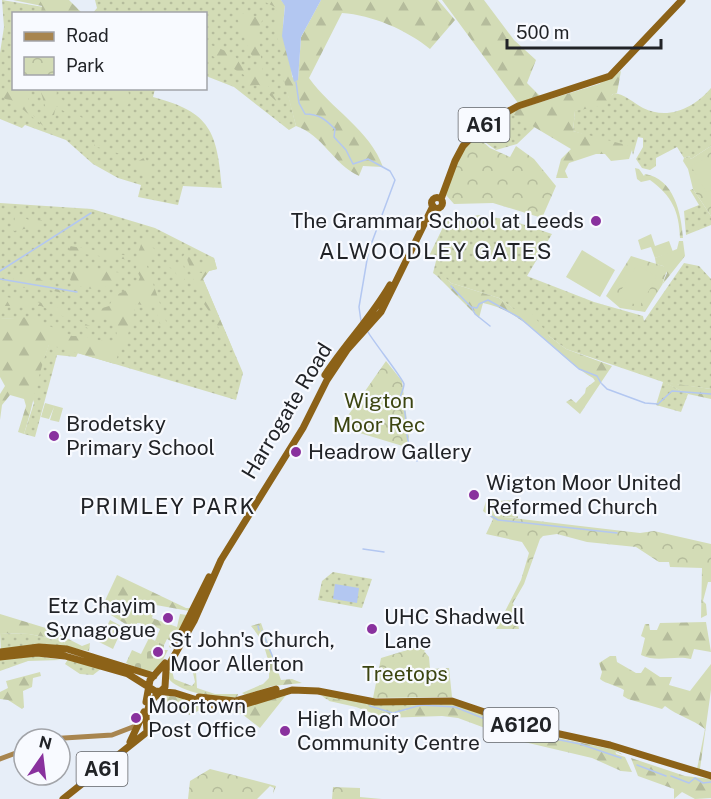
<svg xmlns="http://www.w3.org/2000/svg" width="711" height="799" font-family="'Public Sans',sans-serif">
  <defs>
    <pattern id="grass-dots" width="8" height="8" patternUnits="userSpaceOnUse" patternTransform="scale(1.5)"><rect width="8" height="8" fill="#d3dcb6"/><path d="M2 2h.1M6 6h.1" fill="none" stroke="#b5bc9c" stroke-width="1.8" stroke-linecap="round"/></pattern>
    <pattern id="forest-firs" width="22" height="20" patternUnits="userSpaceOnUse" patternTransform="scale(1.5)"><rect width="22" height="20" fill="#d3dcb6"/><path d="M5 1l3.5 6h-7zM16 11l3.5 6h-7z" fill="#b5bc9c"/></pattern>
    <pattern id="cemetery-stones" width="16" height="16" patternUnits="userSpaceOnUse" patternTransform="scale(1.5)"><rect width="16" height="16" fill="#d3dcb6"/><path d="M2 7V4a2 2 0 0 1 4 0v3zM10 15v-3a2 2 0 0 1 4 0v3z" fill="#b5bc9c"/></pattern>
    <pattern id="park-crowns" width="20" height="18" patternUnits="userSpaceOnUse" patternTransform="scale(1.5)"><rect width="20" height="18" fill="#d3dcb6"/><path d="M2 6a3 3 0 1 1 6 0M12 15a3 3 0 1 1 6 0" fill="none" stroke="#b5bc9c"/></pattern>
    <pattern id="garden-furrows" width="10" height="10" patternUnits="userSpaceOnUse" patternTransform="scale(1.5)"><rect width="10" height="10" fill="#d3dcb6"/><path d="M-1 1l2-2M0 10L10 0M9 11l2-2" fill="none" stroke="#b5bc9c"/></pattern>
  </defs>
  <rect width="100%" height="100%" fill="#e7eef8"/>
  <path fill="url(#grass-dots)" d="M2,0l77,13 -65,1v74l141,1 -2,8c58,15 64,35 69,91l-39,-2 -5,19 -40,-8 3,-12 -23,-7 -25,-14 -27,-24 -41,-15 -3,3 -22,-9v-66l4,-26z
    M95,0h183l15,86 -6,4 9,36 -7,4 -55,-43 -28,-11v-62h-114l5,-6z
    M711,88v58l-20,13 -2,-3 -5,2 -7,-11 -21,11v8l-6,4 -8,-2 -6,-9 7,-12v-9l-5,-1 -5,18 -1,-5 -59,-19 2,-20c19,-9 21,2 39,-18 10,1 20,10 29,15 26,13 52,-1 68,-20z
    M509,112l27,14 -19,18 -21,6 -21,-15z
    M693,189l18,27v9l-25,10 -2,-24 15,-6 -9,-15z
    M0,203l92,6 63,19 59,30 3,11 -8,2 -6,8 40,94 -7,27 -158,-47 -2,4 -19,-2 -22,82 -11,-3 10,-31 -2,-7 3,-13 14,-39 -20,-26 -29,1z
    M479,215l31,5 42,14 -25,42 67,26 49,14 1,5 40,-58 15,3 12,13v110l-45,-6 22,11 -7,18 -25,-7 7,-23 -97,-33 -67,-51 -48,-15 -9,-8 -5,1 -4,-3 3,-12 -7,-5 17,-35z
    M333,572l39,7 -10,29 -44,-8 4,-19z
    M0,633l29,1 35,7 2,6 -65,4z
    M30,655l31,5 -33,1 -28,10v-12z
    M68,659l34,9 -9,7 -13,-1 -15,-10z
    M321,695l63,10 71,-1 72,26 85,18 11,7 -27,-11 -61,-11 -86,-28 -63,8 -15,-7 -45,-7z"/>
  <path fill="url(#forest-firs)" d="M13,0h56l13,13h-41l1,-7z
    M261,0h20l4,5 -3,31 9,28 1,13 6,3 3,-43 20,-37h117l17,20 -25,29c-23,-19 -58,-34 -88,-36l-33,65c22,31 61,52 74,89l-20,-1 -4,10c-26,-12 -36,-41 -63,-50l-14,-53 1,-12 -7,-30 1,-23z
    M442,0h42l30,40 22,20 -9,23 13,13 -22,7z
    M235,12l20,4 10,-1 -7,14 4,38 3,13 12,22 -18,-17 -10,1 -5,-11 -38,-23v-9l27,11 14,17 5,1 6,-9 -8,-10z
    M621,71l-4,22 -4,1 -8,11 -30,6 -2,20 57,15 2,4 -3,9 -18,2 -6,-7h-9l-27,9 -4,8 3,7h-12l5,-19 10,-10 -62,-37 90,-28z
    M13,85l1,3 13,1 3,24 10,8 6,-2v9l-35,-28 -6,-1 -3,-4z
    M40,89h15l2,4 -3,5 2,3 6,-2 5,9 17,11 -2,2 -22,-12 -1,-3h-3l-2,9 -6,1z
    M103,89h25l2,11 -2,5 -4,1z
    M95,144l30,9 12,9 8,-5 6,14 -3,6 -21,-21 -33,-10z
    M635,168l4,1 5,7 1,-2c29,5 36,38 38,64h-3c-1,-27 -8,-42 -30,-58l-9,2 -4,-3z
    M15,212l17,10 10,-2 -3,6 -25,5z
    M147,236l6,6 -1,5 6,5 -7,1 -4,13 20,58h-7l-5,-17 -19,-3 -10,38h-4l-7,22 -66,-19c-12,31 -15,58 -25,89l-6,-2 8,-26 -2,-7 -14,-4 -8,10 -2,15v-26l5,-8 -5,-9v-58l29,-2 43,19h10l33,8c4,-8 1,-18 -5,-25l-17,-3 -13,-9 3,-2 10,6 16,-5 5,-10 23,-11 3,-8 -4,-8 2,-8 -69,-9 1,-6 71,12 1,-3 -4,-2 5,-14z
    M679,241h4l2,15 -23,29 5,-12 -4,-7 -7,-2 -1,-6 22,-9z
    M188,249v7l12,9 -1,5 -9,-2 -4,-13 -4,5 4,16 -5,10 -6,-15 -7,-5 4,-5 5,4z
    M209,256l5,2 3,11 -8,2 -6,8 30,71 -4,1 -14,-31 -11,-16 1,-6 -6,-6 -9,-21 12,2 2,-10 6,-1z
    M78,268l46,5c-12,18 -38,21 -54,7l3,-9z
    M442,274l9,9 48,15 15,11 17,3 18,24 17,13 46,17 -32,48 -14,-12 5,-3 5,4 9,-10 1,-5 9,-7 -2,-3c-37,-21 -66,-67 -110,-75l-4,15 -42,-42z
    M24,275l12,2 31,17 -22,-5 -34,-2 3,-10z
    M0,296l54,9 27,17 16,7 -1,3 -55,-26h-41z
    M663,382l48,7v10l-23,-5z
    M117,575l69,33h5l-2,3 -33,-6 -4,13 25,9 3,-13 7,1 -16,33 -2,-1 2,-6 -4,-2 -3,6 -9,-4 5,-12 -4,-2 -6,11 -10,-5 5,-7 -5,-3h-3l-2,7 -24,-15 5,-9 -7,-4 -4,4 2,3 -5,-2z
    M0,614l49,15 33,17 8,-3 -1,8 -23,-4 -2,-6 -35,-7 -29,-1z
    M706,622l5,30 -17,-3 -3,10c-17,-4 -34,4 -50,-4l4,-17 -4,-2 4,-12h4l1,6h7l3,-7z
    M261,623l20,57 11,-1 10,4 -30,3 -27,9 -3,-2 21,-9 6,-6c1,-20 -5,-37 -18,-52z
    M610,656h6l1,6 19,11h5l4,-6 15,10h12l-3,8 21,6 21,-27v26l-11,79h-3l8,-40c-13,-10 -27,-13 -40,-23l-3,3 -34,-10 -5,-3 1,-6c-8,-5 -18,-6 -24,-11l2,-7 -3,-9z
    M168,668l4,2 2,9 18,7 3,-4 -2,-9 3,-1 1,16 18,6h23l-1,3c-15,3 -59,-5 -68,-18z
    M40,672l1,4 -8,2 -1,9 -9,4 1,16 -2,2 -14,-9 -8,-1v-7l8,-4 -2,-7z
    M287,694l-27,34 -18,-14 -38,-6 -14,7 -19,-9 -6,1 -2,-7 -5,-1c17,-10 40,8 59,9 24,2 47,-7 70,-14z
    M327,698l44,8 15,7 7,-3 12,1 11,-6h40l79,28 80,17 1,4 9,3 7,15 -11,-1 -29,-13 -72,-17 -62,-23 -16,-2 -57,2 -29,-11 -27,-6z
    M631,758l54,18 26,3v19l-16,1 -13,-7 -8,7v-10l-36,-13z"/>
  <path fill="url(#cemetery-stones)" d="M149,638l15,7v5h4l-10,19 -11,3 -21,-9 6,-13 9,4z"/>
  <path fill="url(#park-crowns)" d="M475,135l15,13 20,9 6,-11 18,13 22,27 -14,32 -49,-15 -39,1 -8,-9 11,-35z
    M711,146v70l-18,-27 -5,-20 -5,-8 1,-3 5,-2 2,3z
    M631,256l32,10 4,4 -5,15 -17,27 -25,-4 -14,-12z
    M386,361l16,20 7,56 -3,10 -66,-20z
    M495,500l4,1 4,16 137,16 14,-2 57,13v38h-3l-5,19 3,3 1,11 -6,3 1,-50 -32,-1 -1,-5h-10l-23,-15 -49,-5 -30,-8 -14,2 -3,3 -16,45 -11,19 6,26h-23l25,-49 8,-27 -7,-11 -36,-8 7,-15 -10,-8 3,-10z
    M427,644l1,5 -4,2 5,6 1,12 19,-1 3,29 -79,1 8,-40z
    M210,769l66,17 -3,8 1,-6 -4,-2 -13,13h-69l2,-18z
    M333,787l27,1v9l22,2h-50z"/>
  <path fill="url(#garden-furrows)" d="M515,500l3,18 -15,-1 -4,-16z"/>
  <path fill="#d3dcb6" d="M708,157l3,6v27l-4,3 -16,-27z
    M651,234l4,12 14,-5 4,11 -18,6 -4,-11 -10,3 -3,-10z
    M582,250l33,20 -15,27 -34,-20z
    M637,265l20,12 -18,30 -21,-12z
    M362,398l27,8 -4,15 -27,-8z
    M45,403l18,5 -4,14 -9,-2 4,-13 -5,12 -8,-2z
    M351,412l27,8 -4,15 -27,-8z
    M110,620l13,7 -10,22 -14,-7z
    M424,659l3,29 -20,2 -3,-29z
    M402,662l3,27 -17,2 -2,-28z"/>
  <path fill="#b3c7f1" d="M281,0h40l-20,37 -3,43 -4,2 -12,-46 3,-30z
    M335,584l24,4 -2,15 -24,-4z"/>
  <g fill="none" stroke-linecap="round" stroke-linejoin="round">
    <path stroke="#b3c7f1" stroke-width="1.5" d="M296,82l3,21 6,11c14,0 20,5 30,15l-1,8 12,13 7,14 15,-5 22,12 5,9 -26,70
      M0,271l91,-58
      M0,279l77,13
      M451,286l20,21 6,1 2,-4 9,-4 32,18 59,51 18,7 4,7
      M472,308l3,6 15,12
      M361,321l-2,-14 9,-53
      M368,332c5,9 35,47 36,52 0,4 -3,10 -4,14 11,20 0,37 17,63
      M602,384l5,5 38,14 13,1 14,-13 39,3
      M488,514l10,6 119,13
      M363,549l21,3
      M258,626l1,4
      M262,631l1,3
      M264,636l13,31
      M370,706l23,7 28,-8 34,2 60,24 65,13 41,14
      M637,765l29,11
      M671,776l18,7 6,-5 8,5 8,-1"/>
    <path stroke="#a8854f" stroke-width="5" d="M48,739l64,-4 26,-10
      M0,759l24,-9"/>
    <path stroke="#8c6218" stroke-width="7" d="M431.5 203a5.5 5.5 0 1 1 11 0a5.5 5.5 0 1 1-11 0Z
      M441,199l14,-38 8,-15 20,-21 35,-19 92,-30 72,-76
      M325,375c20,-31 46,-57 65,-90
      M175,645l34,-68
      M0,652l39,-5 28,2 87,27
      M0,657l37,-4 28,3 63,18 27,17 20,2 38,12 33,-1 46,-14 26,1 57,11 77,-1 80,27 78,17 101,31
      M199,697l36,4 41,-12
      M146,702l4,-22 15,-17
      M130,742l14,-30
      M63,799l84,-67 -1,-16 4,-14 15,-15 1,-17 28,-49 27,-61 82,-132 24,-48 20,-30 34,-38 52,-106"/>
  </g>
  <g fill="#89319e" stroke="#f8faff" stroke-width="2">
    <circle cx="596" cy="221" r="6"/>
    <circle cx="54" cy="436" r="6"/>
    <circle cx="296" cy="452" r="6"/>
    <circle cx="474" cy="495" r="6"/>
    <circle cx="168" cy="618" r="6"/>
    <circle cx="372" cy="629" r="6"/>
    <circle cx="158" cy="652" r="6"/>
    <circle cx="136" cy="718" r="6"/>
    <circle cx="285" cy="731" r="6"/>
  </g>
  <g text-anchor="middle" stroke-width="4.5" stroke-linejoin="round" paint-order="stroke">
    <g fill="#f8faff" stroke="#626468" stroke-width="1.5">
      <rect x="458.5" y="108" width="51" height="34" rx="4.5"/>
      <rect x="483.5" y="708" width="75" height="34" rx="4.5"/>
      <rect x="76.5" y="752" width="51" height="34" rx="4.5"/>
    </g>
    <g font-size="20" font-weight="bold" fill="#212327">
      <text x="484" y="132">A61</text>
      <text x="521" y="732">A6120</text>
      <text x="102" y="776">A61</text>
    </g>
    <g font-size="21" fill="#212327" stroke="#f8faff" text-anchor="start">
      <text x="584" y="228" text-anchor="end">The Grammar School at Leeds</text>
      <text x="66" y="431">Brodetsky<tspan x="66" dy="24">Primary School</tspan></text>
      <text x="308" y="459">Headrow Gallery</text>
      <text x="486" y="490">Wigton Moor United<tspan x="486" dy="24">Reformed Church</tspan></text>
      <text x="156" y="613" text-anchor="end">Etz Chayim<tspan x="156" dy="24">Synagogue</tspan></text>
      <text x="384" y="624">UHC Shadwell<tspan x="384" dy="24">Lane</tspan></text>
      <text x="170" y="647">St John's Church,<tspan x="170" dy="24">Moor Allerton</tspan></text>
      <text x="148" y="713">Moortown<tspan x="148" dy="24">Post Office</tspan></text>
      <text x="297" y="726">High Moor<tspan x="297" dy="24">Community Centre</tspan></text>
    </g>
    <g font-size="21" fill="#3c4511" stroke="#f8faff">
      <text x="379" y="408">Wigton<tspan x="379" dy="24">Moor Rec</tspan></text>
      <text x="405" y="681">Treetops</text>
    </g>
    <g font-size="21" fill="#212327" stroke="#f8faff">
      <text transform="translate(287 411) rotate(-59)" y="7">Harrogate Road</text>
    </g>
    <g font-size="22" letter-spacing="1.5" fill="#212327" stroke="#f8faff">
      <text x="436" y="259">ALWOODLEY GATES</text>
      <text x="168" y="514">PRIMLEY PARK</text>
    </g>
  </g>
  <rect x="12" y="12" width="195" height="78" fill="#f8faff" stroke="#a2a4a9" stroke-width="1.5"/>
  <rect x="24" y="32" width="30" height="9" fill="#a8854f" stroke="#a2a4a9" stroke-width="1.5"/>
  <text x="66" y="42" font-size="18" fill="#212327">Road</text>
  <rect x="24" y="57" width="30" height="18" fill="url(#park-crowns)" stroke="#a2a4a9" stroke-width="1.5"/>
  <text x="66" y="72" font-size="18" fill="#212327">Park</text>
  <g transform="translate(42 757) rotate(14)"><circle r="28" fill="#f8faff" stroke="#a2a4a9" stroke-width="1.5"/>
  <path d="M0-4.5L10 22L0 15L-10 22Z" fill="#89319e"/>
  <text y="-9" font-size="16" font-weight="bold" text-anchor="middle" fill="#212327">N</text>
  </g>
  <path d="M507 39v9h154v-9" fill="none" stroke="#212327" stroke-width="3"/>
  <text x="516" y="39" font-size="18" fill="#212327" stroke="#f8faff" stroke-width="4.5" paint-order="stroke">500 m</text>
</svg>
